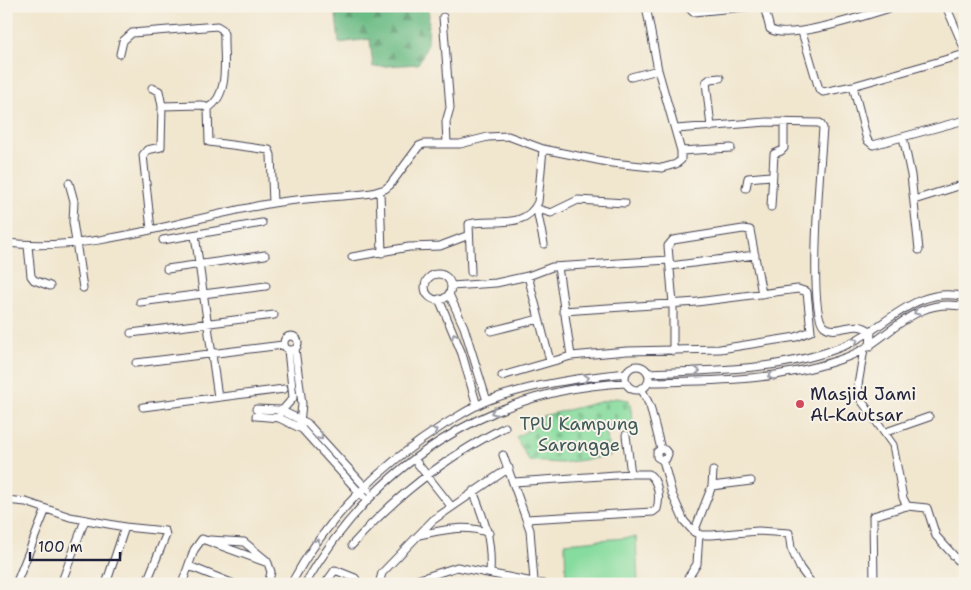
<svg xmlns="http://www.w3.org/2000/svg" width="971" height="590" font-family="'Shantell Sans',sans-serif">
  <defs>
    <pattern id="forest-firs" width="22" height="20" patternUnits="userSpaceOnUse" patternTransform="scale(1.25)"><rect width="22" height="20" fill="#6cbc85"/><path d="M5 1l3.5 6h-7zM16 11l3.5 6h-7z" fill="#58986e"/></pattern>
    <pattern id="cemetery-stones" width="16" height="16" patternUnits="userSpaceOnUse" patternTransform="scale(1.25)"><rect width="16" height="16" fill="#86dc9e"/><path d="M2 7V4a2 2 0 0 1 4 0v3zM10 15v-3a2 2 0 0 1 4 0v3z" fill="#73bc89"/></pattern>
  </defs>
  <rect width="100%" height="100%" fill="#f7f3e8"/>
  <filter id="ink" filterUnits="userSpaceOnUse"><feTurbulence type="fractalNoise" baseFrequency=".02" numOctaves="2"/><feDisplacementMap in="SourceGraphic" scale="10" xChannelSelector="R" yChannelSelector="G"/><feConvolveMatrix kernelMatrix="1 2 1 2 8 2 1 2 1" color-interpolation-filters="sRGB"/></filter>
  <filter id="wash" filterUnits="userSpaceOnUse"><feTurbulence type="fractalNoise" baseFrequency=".0096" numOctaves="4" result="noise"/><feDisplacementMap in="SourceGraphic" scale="20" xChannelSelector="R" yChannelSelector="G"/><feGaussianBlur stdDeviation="1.12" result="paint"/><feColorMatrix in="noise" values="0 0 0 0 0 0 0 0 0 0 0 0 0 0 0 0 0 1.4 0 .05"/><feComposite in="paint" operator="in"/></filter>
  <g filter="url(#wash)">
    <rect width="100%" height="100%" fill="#f1e6ce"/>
    <path fill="#86dc9e" stroke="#547f6c" d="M636,537l2,47h-72l-1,-41z"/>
    <path fill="url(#forest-firs)" stroke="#476f60" d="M335,6h96l-2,2 -1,36 -10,20 -45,3 -3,-28 -31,4z"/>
    <path fill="url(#cemetery-stones)" stroke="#547f6c" d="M616,398l13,2 4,21 -2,7 -25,1 4,27 -48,7 -33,-2 -13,-24 26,-14 1,-7z"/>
  </g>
  <g filter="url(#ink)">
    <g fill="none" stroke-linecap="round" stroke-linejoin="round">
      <defs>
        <path id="street" d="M687,6l6,6 62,-6
          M764,6l6,23c18,13 103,-16 126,-23
          M946,6l19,44
          M443,17l7,91 -4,14 1,21
          M802,32l17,57 4,3 30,-6 112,-32
          M120,54l3,-13 9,-8 85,-7 5,3 2,5c-1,23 7,60 -16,74l-7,-3 -39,1 -3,-15 -7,-3
          M631,77l27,-7
          M853,86l14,54 6,5 92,-25
          M208,108l1,34 60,8 2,5 2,48
          M711,127l-5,-45 4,-3 10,-1
          M676,129l91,-7 53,1 3,5c-2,29 -16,183 1,198 13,11 31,-9 47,6l-1,15
          M903,137l8,38 8,75
          M681,151l50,-3
          M69,183l5,18 -1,21 10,66
          M746,188l2,-10 23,-2
          M380,191l2,62
          M914,200l51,-16
          M771,207l3,-53 7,-3 3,-3v-26
          M535,208l16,5 27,-13 47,3
          M537,210l7,34
          M151,230l-8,-75 4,-5 14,-3 1,-41
          M195,235l23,162
          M163,240l99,-17
          M6,243c92,10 178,-25 267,-40 33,-5 67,-6 99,-10l13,-4 5,-4 29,-39 5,-2h36l28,-7 20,-1 35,13 69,14 50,5 14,-4 5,-4v-9l-23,-81 -12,-64
          M28,246l3,30 3,4 16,6
          M352,257l57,-10 31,-1 29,-11
          M670,266l85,-11
          M558,267l13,89
          M167,269l98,-14
          M471,272l-2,-48c22,-6 56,7 69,-22l5,-53
          M425 287a13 13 0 1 1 26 0a13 13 0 1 1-26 0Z
          M528,276l22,85
          M451,286l45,-3 32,-7 24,-9 117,-7
          M449,294l15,33 23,74
          M439,299l23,55 15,52
          M140,302l126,-16
          M491,331l48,-12
          M131,333l143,-18
          M284 343a7 7 0 1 1 14 0a7 7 0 1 1-14 0Z
          M295,349l7,55 -2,19
          M864,349l-6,36 3,15 32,45 10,53 4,8 20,2 9,28 29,32
          M673,351v-47l-5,-58 5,-6 70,-11 7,1 12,64
          M136,363l147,-18
          M625 378a12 12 0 1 1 24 0a12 12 0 1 1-24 0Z
          M648,373c66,-3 136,-2 198,-28 40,-17 70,-61 119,-48
          M502,376l69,-20 56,-5 93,-2 76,-12 15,-6 -4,-39 -9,-3 -101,13 -134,9
          M648,382c67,-1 135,-1 199,-25 43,-16 65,-62 118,-50
          M641,388l9,18 11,43 4,1 3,4 -2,5 -4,1 -5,-3v-5l4,-3
          M143,407l141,-18
          M256,409l24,1 27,13 61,67
          M280,413l13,-15 -5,-48
          M256,416l23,2 23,11 65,72
          M886,432l43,-15
          M626,435l5,39
          M503,455l27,75 4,51
          M414,459l37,47
          M663,460l9,34 12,27 10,11 7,3h11l46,-4 31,2 2,15 9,20 12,16
          M514,482l117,-8h18c10,8 11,24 8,35l-4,3 -127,7
          M712,486l39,-5
          M473,491c12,30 19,49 17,82
          M6,500l20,2 44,15 55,10 -19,57
          M125,527l40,4 1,4 -20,49
          M694,532l18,-46 1,-15
          M419,535c25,-5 45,-11 70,-2
          M210,540l34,2 23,19
          M352,545c44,-50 94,-88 153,-118
          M189,566l45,18
          M16,584l30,-75
          M61,584l24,-64
          M182,584l12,-34 8,-11 66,24 3,9 -3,12
          M291,584c35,-66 91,-120 154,-160 14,-8 28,-18 44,-24 44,-16 90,-22 137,-27
          M305,584c69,-119 183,-195 321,-201
          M325,584l10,-14 20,8 4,6
          M379,584l3,-11 51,-53 76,-52
          M404,584l53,-17 86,17
          M684,584l13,-20 2,-30
          M874,584l-1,-68 34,-10"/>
      </defs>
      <use href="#street" stroke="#413f51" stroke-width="9"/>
      <use href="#street" stroke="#fff" stroke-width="7"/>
    </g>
    <defs><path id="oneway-chevron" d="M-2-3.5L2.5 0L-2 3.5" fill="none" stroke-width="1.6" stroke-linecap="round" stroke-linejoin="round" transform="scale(1.25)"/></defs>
    <g stroke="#9c9ca7">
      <use href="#oneway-chevron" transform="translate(917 312) rotate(157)"/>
      <use href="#oneway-chevron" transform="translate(455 336) rotate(-111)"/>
      <use href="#oneway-chevron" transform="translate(855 341) rotate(-26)"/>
      <use href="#oneway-chevron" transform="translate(697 371) rotate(-2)"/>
      <use href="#oneway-chevron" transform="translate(771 376) rotate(174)"/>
      <use href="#oneway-chevron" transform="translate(586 378) rotate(-7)"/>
      <use href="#oneway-chevron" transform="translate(494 412) rotate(157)"/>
      <use href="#oneway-chevron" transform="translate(434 431) rotate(-32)"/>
      <use href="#oneway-chevron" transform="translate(320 437) rotate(48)"/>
      <use href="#oneway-chevron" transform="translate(317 542) rotate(-54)"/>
    </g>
  </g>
  <circle fill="#d1495b" stroke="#f7f3e8" stroke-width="2" cx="800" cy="404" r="5"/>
  <g text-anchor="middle" stroke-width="4" stroke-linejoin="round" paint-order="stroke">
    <g font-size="18" fill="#22223b" stroke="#f7f3e8" text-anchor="start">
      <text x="810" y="400">Masjid Jami<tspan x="810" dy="21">Al-Kautsar</tspan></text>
    </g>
    <g font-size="18" fill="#405a59" stroke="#f7f3e8">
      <text x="579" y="430">TPU Kampung<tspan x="579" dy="21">Sarongge</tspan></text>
    </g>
  </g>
  <rect width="971" height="590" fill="none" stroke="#f7f3e8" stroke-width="25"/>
  <path d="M30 552v8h90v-8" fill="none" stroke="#22223b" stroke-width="2.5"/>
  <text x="38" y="552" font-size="15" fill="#22223b" stroke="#f7f3e8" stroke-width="4" paint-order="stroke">100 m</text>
</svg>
